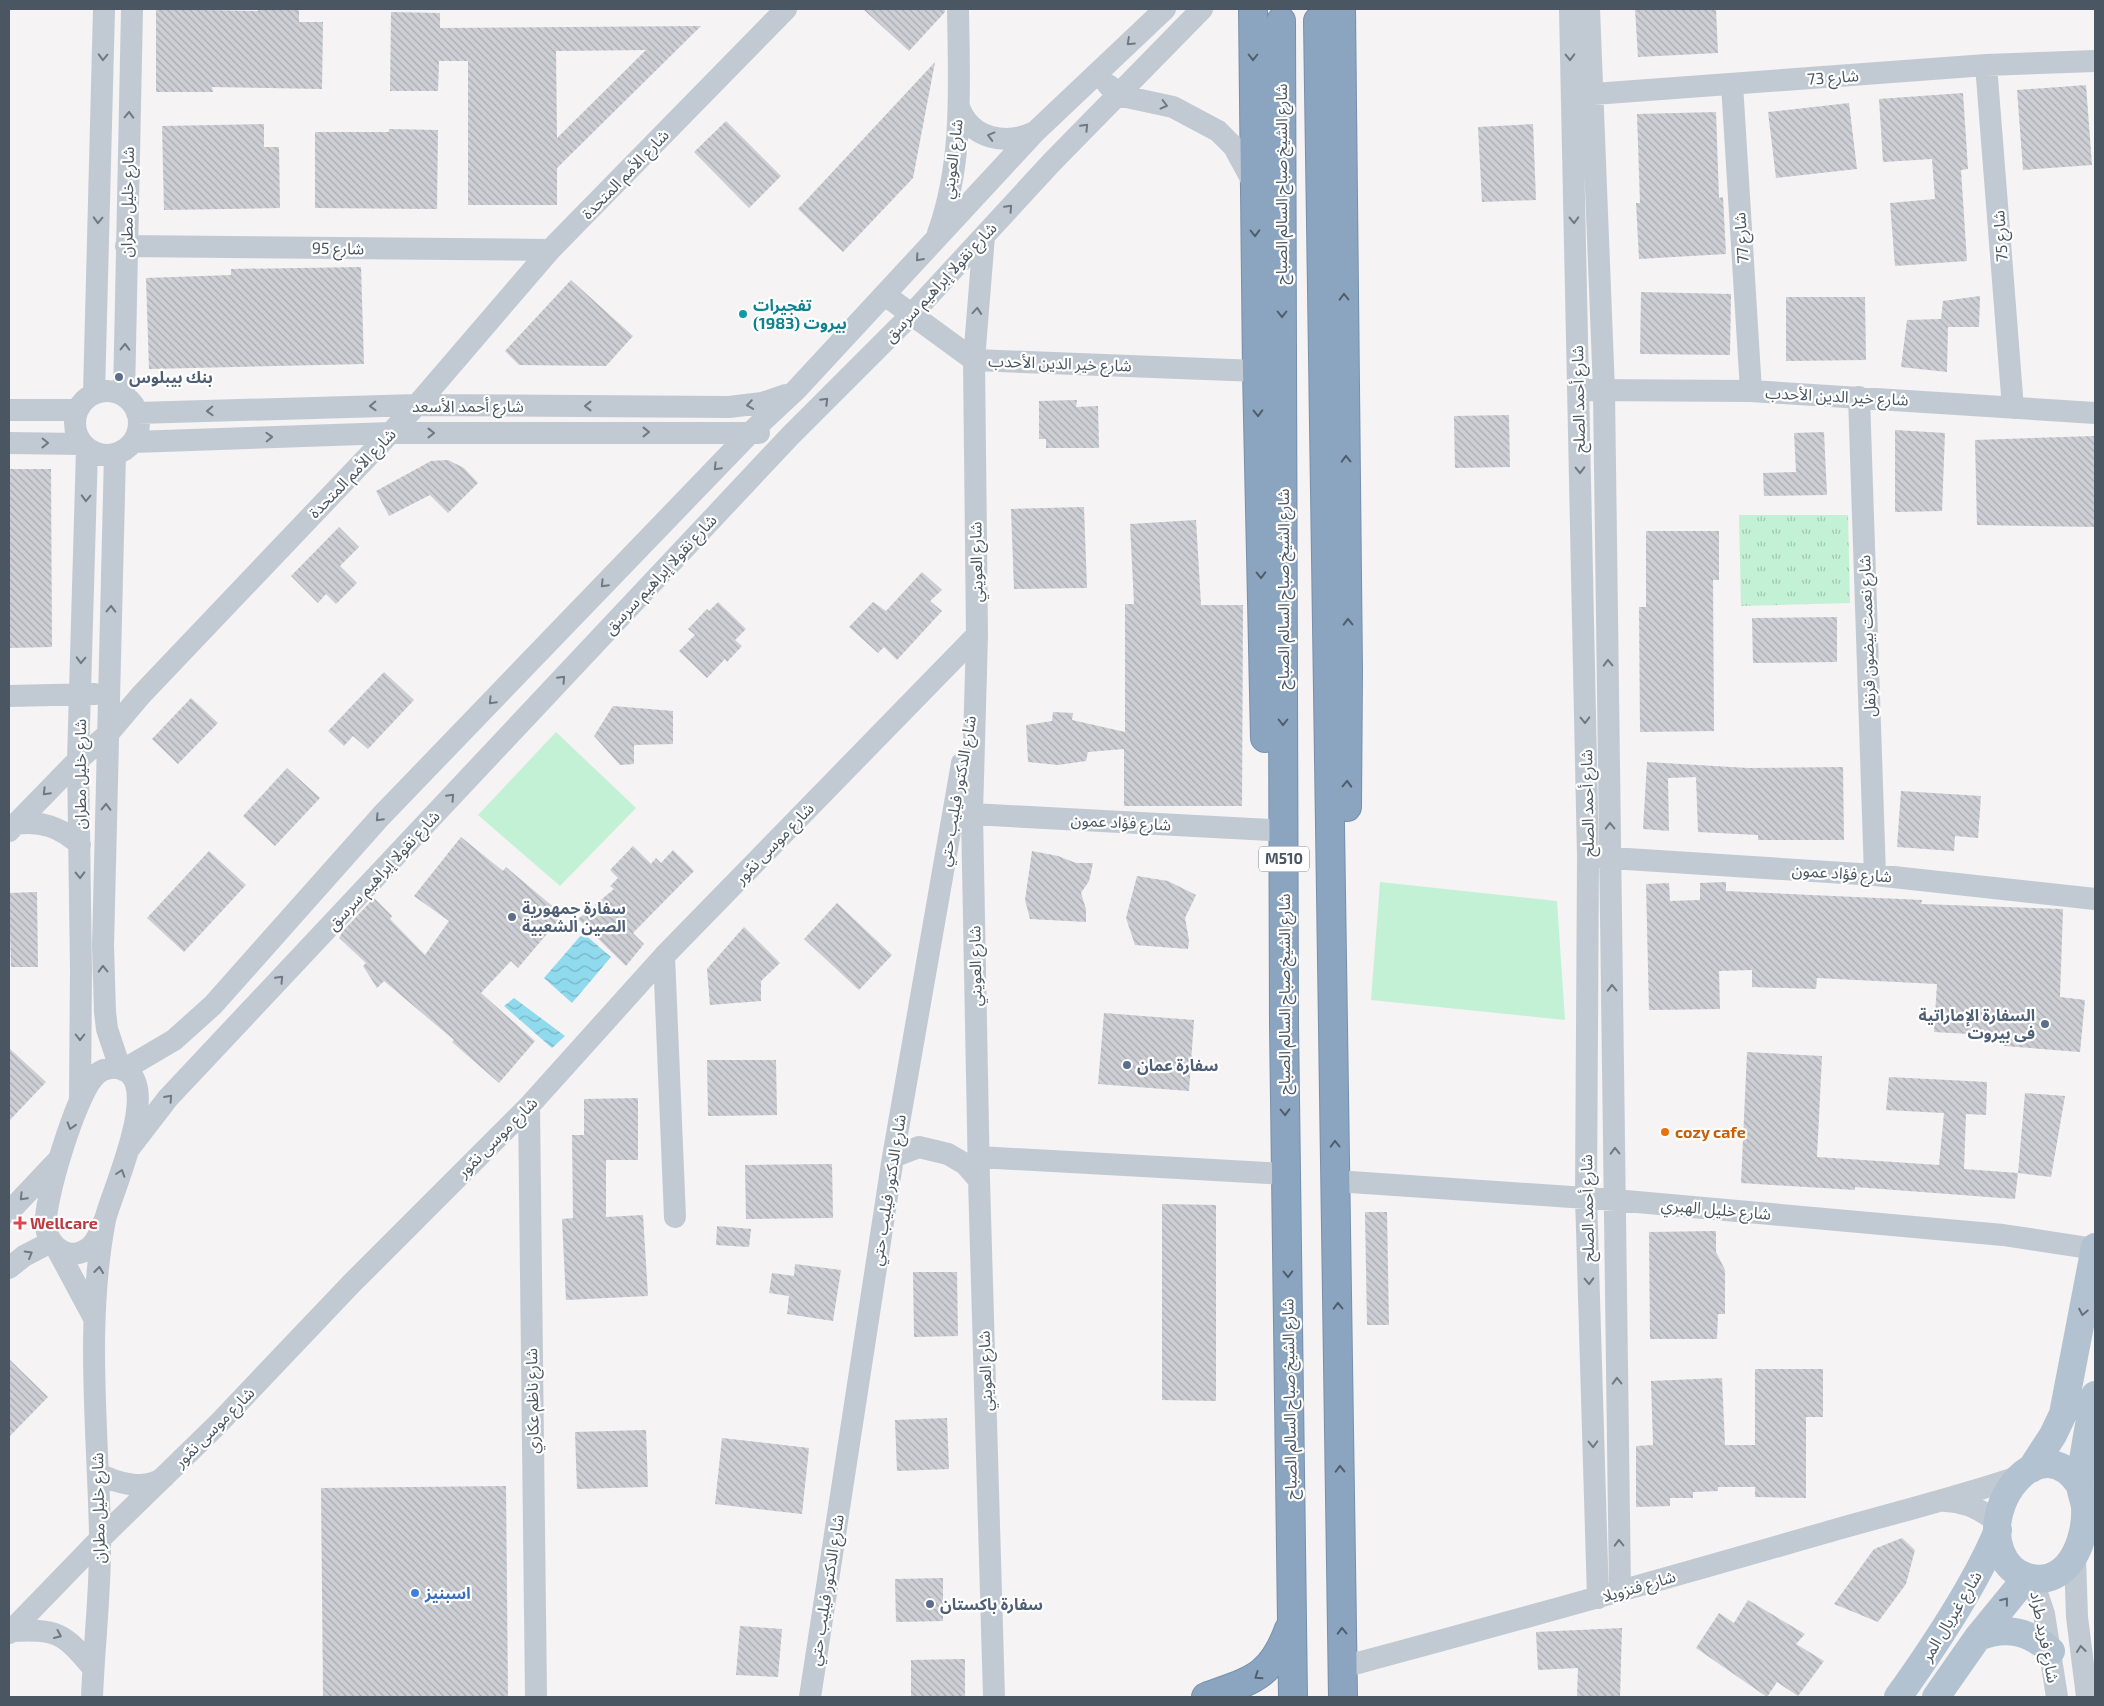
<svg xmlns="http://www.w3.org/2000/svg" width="2104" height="1706" font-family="'Exo 2','Noto Sans Arabic',sans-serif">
  <defs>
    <pattern id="grass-tufts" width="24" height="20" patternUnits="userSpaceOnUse" patternTransform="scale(1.25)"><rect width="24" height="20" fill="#c3f1d5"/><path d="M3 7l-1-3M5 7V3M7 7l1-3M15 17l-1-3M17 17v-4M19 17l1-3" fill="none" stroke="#a0c6b0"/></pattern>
    <pattern id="water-waves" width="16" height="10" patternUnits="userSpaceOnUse" patternTransform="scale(1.25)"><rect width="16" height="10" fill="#90daee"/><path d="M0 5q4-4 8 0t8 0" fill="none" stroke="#78b4c4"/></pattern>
    <pattern id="building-back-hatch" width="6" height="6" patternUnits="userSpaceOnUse" patternTransform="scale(1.25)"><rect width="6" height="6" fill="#cdcfd5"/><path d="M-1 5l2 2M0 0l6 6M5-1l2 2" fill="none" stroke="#a8abb0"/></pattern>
  </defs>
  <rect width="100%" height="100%" fill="#f5f3f3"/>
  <path fill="url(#grass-tufts)" d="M1739,515h109l2,88 -109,3z"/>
  <path fill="#c3f1d5" d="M556,732l80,76 -76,78 -82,-71z
    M1380,882l177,19 8,119 -194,-20z"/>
  <path fill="url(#water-waves)" d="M583,933l28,24 -39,46 -28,-25z
    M514,998l51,38 -13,12 -48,-42z"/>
  <path fill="url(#building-back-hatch)" fill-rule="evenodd" d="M156,9l102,2v-2h41v13h24l-1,67 -110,-2 1,5h-57z
    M863,9h82v3l-36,39z
    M1635,9h81l2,44 -80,4z
    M391,12l49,1v15l261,-2 -144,142v37h-89v-144h-29l-1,30h-48zM646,50l-89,88 -1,-87z
    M935,62l-22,116 -70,74 -45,-43z
    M2086,85l6,80 -69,5 -6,-80z
    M1963,93l5,76 -7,1 6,91 -72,5 -5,-63 45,-4 -3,-40 -49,3 -4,-63z
    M1849,103l8,66 -81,9 -8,-66z
    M1716,112l3,86 4,-1 3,57 -87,5 -3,-56h4l-3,-89z
    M726,121l55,55 -32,32 -55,-56z
    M264,124v23h15l1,61 -116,2 -2,-84z
    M1533,124l3,76 -54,2 -4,-75z
    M389,129l49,1 -1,79 -122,-1v-76h74z
    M361,267l3,97 -215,5 -3,-91 85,-3v-6z
    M571,280l62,56 -27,30 -87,-1 -14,-14z
    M1641,292l90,2 -1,61 -90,-1z
    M1980,296l-1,31h-31l-1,45 -46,-5 6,-47 34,-1 2,-18z
    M1786,297h79l1,63 -80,1z
    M1077,400l-1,7 22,-1 1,42h-53v-9h-7v-38z
    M1509,415l1,52 -55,1 -1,-52z
    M1895,430l50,3 -3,78 -47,1z
    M1824,432l3,63 -63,1 -1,-23 33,-1 -2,-39z
    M2095,436v91l-118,-2 -2,-85z
    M448,460l16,8 14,15 -30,30 -18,-18 -41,21 -13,-25 55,-30z
    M9,469h42l1,178 -43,1z
    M1084,507l3,81 -73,1 -3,-80z
    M1196,520l5,85h42l-1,201h-118v-57l-36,3 -2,9 -28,4 -30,-3 -2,-37 26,-4 1,-9 20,1 -1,7 53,12v-128h9l-4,-80z
    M339,527l20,20 -19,19 17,17 -21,21 -10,-10 -8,9 -27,-27z
    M1646,531h73v49h-6l1,151 -74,1 -1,-125h7z
    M922,572l20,18 -12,11 12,10 -45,49 -13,-13 -6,6 -29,-26 24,-25 13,9z
    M718,602l28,27 -11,11 7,6 -15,16 -2,-3 -18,19 -28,-27 16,-16 -7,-6 19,-20 2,2z
    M1837,617v45l-84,1 -1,-45z
    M384,672l30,28 -46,49 -15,-13 -9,10 -16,-15z
    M191,698l27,25 -40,41 -26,-25z
    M613,706l60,5v33l-39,1v19l-14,1 -26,-29z
    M1647,762l101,6 95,-1 1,73h-86v-5l-60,-3 -2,-55 -28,1 1,53 -26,-2z
    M287,768l33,30 -45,48 -32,-30z
    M1901,791l80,5 -3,42 -23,-2 -1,15 -57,-4z
    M461,837l42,34 3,-4 57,48 -45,53 -7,-7 -30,32 54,48 -36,42 -47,-41 2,-2 -70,-59 -7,7 -14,-22 3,-3 -27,-25 4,-7 31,-33 18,18 -2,3 35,36 24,-34 -35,-25z
    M633,846l18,18 5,-6 5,5 12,-13 21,21 -61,62 11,11 -18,22 -48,-47 36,-30 -4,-3 8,-8 -8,-8z
    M209,851l37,34 -62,67 -37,-34z
    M1032,851l26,5 18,7h17l-4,18 -8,12 5,16v13l-56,-3 -5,-19z
    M1137,876l31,5 28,14 -11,23 4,22 -1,9 -53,-4 -9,-27z
    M1726,882v9l196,9 -1,4 142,5 -3,88 25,3 -5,52 -76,-6 1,-10 -71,-4 3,-48 -120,-6 -1,11 -64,-2v-17l-33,1 1,38 -71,1 -3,-126 23,-1 1,18 30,-1v-17z
    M37,892l1,75h-27l-2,-74z
    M837,903l55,52 -33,35 -55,-51z
    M744,927l36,36 -19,18v20l-51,4 -3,-36z
    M1104,1013l90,7 -5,71 -91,-7z
    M9,1048l37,34 -37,39z
    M1747,1052l75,4 -5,101 122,8 5,-52 -58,-3 3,-33 98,5 -1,33 -20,-1 -2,55 54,4 -3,26 -160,-12v3l-114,-7z
    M707,1060h69l1,55 -69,1z
    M2025,1093l40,3 -14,81 -33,-4z
    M638,1098v62h-32v57l37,-2 5,81 -82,4 -4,-81 11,-1 -1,-83h12v-36z
    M832,1164l1,54 -87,1 -1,-54z
    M1162,1204l54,1v196l-54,-1z
    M1365,1212h22l2,113h-22z
    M717,1226l34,3 -2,18 -33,-2z
    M1716,1231v21l9,18v44h-7l-1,25h-67l-1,-107z
    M795,1264l46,6 -8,51 -46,-7 2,-18 -20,-3 3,-20 22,3z
    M913,1272h44l1,64 -44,1z
    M9,1359l39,38 -39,40z
    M1755,1369h68v48h-17v81l-51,-1v-10h-37v4l-25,1v6h-23v8l-34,1v-61l17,-1 -2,-64 71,-3 3,67h30z
    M947,1418l2,51 -52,2 -2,-51z
    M646,1430l2,57 -71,2 -2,-57z
    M722,1438l87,10 -7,66 -87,-10z
    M506,1486l2,211h-185l-2,-209z
    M1902,1538l13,12 -9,34 -28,38 -44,-18 40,-55z
    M943,1578v43l-47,1 -1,-43z
    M1748,1600l57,34 -9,10 28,17 -26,35 -21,-14 -10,15 -71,-49 23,-35 15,10z
    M740,1626l42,3 -4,48 -42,-2z
    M1622,1628l-2,69h-43l1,-29 -40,2 -2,-38z
    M965,1659v38h-54v-37z"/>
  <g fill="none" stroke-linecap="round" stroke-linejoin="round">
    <defs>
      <path id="highway" d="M1253,9l4,362 8,367
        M1341,9l7,662 -1,136
        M1281,21l3,1003 9,673
        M1318,21l25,1676
        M1206,1697c46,-17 65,-19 83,-68"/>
    </defs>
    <use href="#highway" stroke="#7690ad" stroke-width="30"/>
    <path stroke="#c1cad2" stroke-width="22" d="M1570,9l18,848 -2,340 12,401
      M1589,9l15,382 16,1201
      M1986,65l27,343
      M1732,84l19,307
      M1108,85l14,11 51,11 45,24 16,16 20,37
      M1580,95l406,-30 109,-4
      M959,107c12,32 47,39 76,25
      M938,233c26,-71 21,-150 20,-224
      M984,236l-10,124 3,275 -5,179 7,366 15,517
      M126,246l424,4
      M885,295l89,65 283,11
      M1589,390l162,1 344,22
      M75 423a32 32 0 1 1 64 0a32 32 0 1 1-64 0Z
      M94,394l10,-385
      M124,396l8,-387
      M1859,397l16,478
      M9,410h68
      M137,413l280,-8 312,2 33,-4 24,-8
      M133,442l258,-9h368
      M9,443l72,1
      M115,454l-12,492 2,66 2,17 13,39
      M9,696l86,-2
      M972,814l298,16
      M15,824c26,-4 46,3 65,21
      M9,831l69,-71 30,-26 33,-39 276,-290 133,-155 236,-241
      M1596,857l279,18 220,24
      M664,956l11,261
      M123,1070l51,-30 39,-35 168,-189 370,-384 45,-42 239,-258 130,-123
      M80,1098l1,-128 -3,-210 9,-311
      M529,1106l7,591
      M128,1150l40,-52 622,-662 121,-121 141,-153 150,-153
      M893,1157l26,-10 29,7 17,10 14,16
      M978,1157l308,17
      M1336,1181l279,19 388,35 92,14
      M9,1212l50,-53
      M57,1249l37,69
      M9,1268l15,-12 27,-14
      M98,1473c18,10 48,19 66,4
      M1945,1501c20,0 37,9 52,21
      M2075,1558l2,59 10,80
      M2032,1578l12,36 13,83
      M10,1631c47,-2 53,1 83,37
      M9,1633l92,-95 116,-113 135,-142 177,-177 135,-150 313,-321
      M1343,1667c161,-43 321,-88 481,-134 66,-19 132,-35 197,-57
      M92,1697c2,-53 9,-108 8,-162 -2,-104 -15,-211 5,-315 5,-25 63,-146 12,-152 -9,-1 -18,3 -24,10 -17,19 -50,124 -47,149 3,21 25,36 44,20 8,-7 11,-18 15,-28
      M810,1697l83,-540 69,-394"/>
    <path stroke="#b3c2d1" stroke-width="28" d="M2031,1469l22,-34 10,-21 32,-167
      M2079,1484c-38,-56 -98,18 -78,68 5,13 13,21 26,25 42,12 60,-38 58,-70 -1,-9 -6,-18 -5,-26 4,-29 9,-58 15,-86
      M1978,1637c28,-11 51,-6 73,14
      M1898,1697c35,-49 77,-111 100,-167
      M1936,1697l42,-60 49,-60"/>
    <use href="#highway" stroke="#8ba5c1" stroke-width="28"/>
  </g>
  <defs><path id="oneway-chevron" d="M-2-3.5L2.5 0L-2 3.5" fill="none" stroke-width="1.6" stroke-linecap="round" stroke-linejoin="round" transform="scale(1.25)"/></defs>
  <g stroke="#6e7983">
    <use href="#oneway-chevron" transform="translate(1130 42) rotate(137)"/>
    <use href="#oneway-chevron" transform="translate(103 57) rotate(92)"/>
    <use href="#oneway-chevron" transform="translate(1570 57) rotate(89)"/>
    <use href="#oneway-chevron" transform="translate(1164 105) rotate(14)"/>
    <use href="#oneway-chevron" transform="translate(129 115) rotate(-88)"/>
    <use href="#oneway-chevron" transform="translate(1085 127) rotate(-46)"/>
    <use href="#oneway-chevron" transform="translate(991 136) rotate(-165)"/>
    <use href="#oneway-chevron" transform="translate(1009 208) rotate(-47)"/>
    <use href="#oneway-chevron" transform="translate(98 220) rotate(92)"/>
    <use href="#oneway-chevron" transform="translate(1574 220) rotate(89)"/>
    <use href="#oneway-chevron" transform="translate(919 258) rotate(132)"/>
    <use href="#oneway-chevron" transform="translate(977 311) rotate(-85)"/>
    <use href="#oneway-chevron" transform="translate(125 347) rotate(-89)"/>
    <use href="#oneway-chevron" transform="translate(825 401) rotate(-45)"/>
    <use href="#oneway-chevron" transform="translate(750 405) rotate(171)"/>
    <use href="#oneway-chevron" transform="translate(373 406) rotate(178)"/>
    <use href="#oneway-chevron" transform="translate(588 406) rotate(-180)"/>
    <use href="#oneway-chevron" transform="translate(210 411) rotate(178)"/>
    <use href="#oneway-chevron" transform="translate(646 432)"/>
    <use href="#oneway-chevron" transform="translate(431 433)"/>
    <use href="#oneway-chevron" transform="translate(269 437) rotate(-2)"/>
    <use href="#oneway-chevron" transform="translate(45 443) rotate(1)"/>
    <use href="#oneway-chevron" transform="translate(717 467) rotate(134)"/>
    <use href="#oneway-chevron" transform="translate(1580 470) rotate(89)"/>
    <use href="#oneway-chevron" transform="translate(86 498) rotate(92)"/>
    <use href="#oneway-chevron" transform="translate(604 584) rotate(134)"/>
    <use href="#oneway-chevron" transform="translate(111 609) rotate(-89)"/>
    <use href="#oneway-chevron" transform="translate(81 660) rotate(92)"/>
    <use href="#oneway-chevron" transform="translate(1608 663) rotate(-91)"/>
    <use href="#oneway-chevron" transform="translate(562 679) rotate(-47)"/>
    <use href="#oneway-chevron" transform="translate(492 701) rotate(134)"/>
    <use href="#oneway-chevron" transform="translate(1585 720) rotate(89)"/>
    <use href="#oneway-chevron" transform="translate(46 792) rotate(134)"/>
    <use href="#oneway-chevron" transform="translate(451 797) rotate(-47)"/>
    <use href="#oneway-chevron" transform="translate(106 807) rotate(-89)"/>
    <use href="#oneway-chevron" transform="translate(379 818) rotate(133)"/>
    <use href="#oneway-chevron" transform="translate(1610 826) rotate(-91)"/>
    <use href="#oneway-chevron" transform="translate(80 875) rotate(89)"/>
    <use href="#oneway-chevron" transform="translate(103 969) rotate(-91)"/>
    <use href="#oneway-chevron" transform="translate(280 979) rotate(-47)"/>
    <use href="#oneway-chevron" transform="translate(1612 988) rotate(-91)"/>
    <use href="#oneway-chevron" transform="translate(80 1037) rotate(90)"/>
    <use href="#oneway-chevron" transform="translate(169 1098) rotate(-48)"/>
    <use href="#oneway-chevron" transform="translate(71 1126) rotate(107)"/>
    <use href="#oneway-chevron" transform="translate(1615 1151) rotate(-91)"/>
    <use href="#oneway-chevron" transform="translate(121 1173) rotate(-72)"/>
    <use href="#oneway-chevron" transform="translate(23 1197) rotate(134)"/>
    <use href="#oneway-chevron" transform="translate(29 1254) rotate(-30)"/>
    <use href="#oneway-chevron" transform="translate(99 1270) rotate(-84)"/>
    <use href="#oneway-chevron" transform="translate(1589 1281) rotate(88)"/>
    <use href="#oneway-chevron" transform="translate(1617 1381) rotate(-91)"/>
    <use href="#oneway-chevron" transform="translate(1593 1444) rotate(88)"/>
    <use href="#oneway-chevron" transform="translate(1619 1543) rotate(-91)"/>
    <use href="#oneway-chevron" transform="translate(58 1635) rotate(24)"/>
    <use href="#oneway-chevron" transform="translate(2081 1649) rotate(-97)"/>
  </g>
  <g stroke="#505e6b">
    <use href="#oneway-chevron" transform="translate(1253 57) rotate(90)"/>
    <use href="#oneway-chevron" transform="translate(1255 233) rotate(89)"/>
    <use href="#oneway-chevron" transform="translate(1344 297) rotate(-91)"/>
    <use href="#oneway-chevron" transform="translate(1282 314) rotate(90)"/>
    <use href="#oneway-chevron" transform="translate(1258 413) rotate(89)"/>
    <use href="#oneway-chevron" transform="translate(1346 459) rotate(-91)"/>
    <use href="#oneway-chevron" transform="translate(1261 575) rotate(89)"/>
    <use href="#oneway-chevron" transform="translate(1348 622) rotate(-91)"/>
    <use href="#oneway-chevron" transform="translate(1283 722) rotate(90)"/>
    <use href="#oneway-chevron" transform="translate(1347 784) rotate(-88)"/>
    <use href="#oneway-chevron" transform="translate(1285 1112) rotate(89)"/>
    <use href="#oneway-chevron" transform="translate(1335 1144) rotate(-91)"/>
    <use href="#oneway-chevron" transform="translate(1288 1274) rotate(89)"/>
    <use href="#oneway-chevron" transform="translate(1338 1306) rotate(-91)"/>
    <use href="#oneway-chevron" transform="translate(1340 1469) rotate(-91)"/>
    <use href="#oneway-chevron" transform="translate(1342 1631) rotate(-91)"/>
    <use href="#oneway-chevron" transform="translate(1258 1676) rotate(146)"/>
  </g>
  <g stroke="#64717d">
    <use href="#oneway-chevron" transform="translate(2083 1312) rotate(101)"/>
    <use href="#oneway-chevron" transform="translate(2005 1601) rotate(-51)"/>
  </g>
  <circle fill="#0f9aa8" stroke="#fff" stroke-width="2" cx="743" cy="314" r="5"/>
  <g fill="#5c6f8a" stroke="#fff" stroke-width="2">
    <circle cx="119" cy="377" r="5"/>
    <circle cx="512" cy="917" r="5"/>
    <circle cx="2045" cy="1024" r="5"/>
    <circle cx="1127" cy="1065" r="5"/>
    <circle cx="930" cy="1604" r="5"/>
  </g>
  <circle fill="#e8710a" stroke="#fff" stroke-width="2" cx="1665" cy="1132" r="5"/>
  <path fill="#e0444e" stroke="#fff" stroke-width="2" d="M17.5 1215.5h5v5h5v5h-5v5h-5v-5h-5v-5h5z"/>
  <circle fill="#3f7fe0" stroke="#fff" stroke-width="2" cx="415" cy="1593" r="5"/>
  <g text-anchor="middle" stroke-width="4.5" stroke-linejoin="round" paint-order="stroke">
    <rect fill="#fff" stroke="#808990" stroke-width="1" x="1259" y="846.5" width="50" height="25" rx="4"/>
    <g font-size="15" font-weight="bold" fill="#4a5661">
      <text x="1284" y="864">M510</text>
    </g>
    <g font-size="16" fill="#4a5661" stroke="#fff">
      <text transform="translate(1833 77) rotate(-4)" y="6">شارع 73</text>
      <text transform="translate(952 159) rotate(-83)" y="6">شارع العويني</text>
      <text transform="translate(625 174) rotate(-46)" y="6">شارع الأمم المتحدة</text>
      <text transform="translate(1281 184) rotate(-90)" y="6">شارع الشيخ صباح السالم الصباح</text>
      <text transform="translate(127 202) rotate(-89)" y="6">شارع خليل مطران</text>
      <text transform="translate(2000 236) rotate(-94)" y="6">شارع 75</text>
      <text transform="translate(1741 238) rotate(-94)" y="6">شارع 77</text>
      <text transform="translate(338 248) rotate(1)" y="6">شارع 95</text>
      <text transform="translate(940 282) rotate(-47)" y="6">شارع نقولا إبراهيم سرسق</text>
      <text transform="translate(1060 363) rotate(2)" y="6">شارع خير الدين الأحدب</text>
      <text transform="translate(1837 396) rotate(3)" y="6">شارع خير الدين الأحدب</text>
      <text transform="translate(1578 399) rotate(-91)" y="6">شارع أحمد الصلح</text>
      <text x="468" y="412">شارع أحمد الأسعد</text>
      <text transform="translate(352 473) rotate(-46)" y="6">شارع الأمم المتحدة</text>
      <text transform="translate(976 562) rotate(-91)" y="6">شارع العويني</text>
      <text transform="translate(660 574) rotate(-47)" y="6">شارع نقولا إبراهيم سرسق</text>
      <text transform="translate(1283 589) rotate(-90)" y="6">شارع الشيخ صباح السالم الصباح</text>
      <text transform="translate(1867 636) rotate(-92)" y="6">شارع نعمت بيضون قرنفل</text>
      <text transform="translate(80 774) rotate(-90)" y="6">شارع خليل مطران</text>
      <text transform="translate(957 791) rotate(-80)" y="6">شارع الدكتور فيليب حتي</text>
      <text transform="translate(1587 803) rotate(-91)" y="6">شارع أحمد الصلح</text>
      <text transform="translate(1121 822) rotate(3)" y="6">شارع فؤاد عمون</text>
      <text transform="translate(774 843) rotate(-46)" y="6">شارع موسى نمّور</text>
      <text transform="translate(383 870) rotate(-47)" y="6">شارع نقولا إبراهيم سرسق</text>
      <text transform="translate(1842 873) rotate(4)" y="6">شارع فؤاد عمون</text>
      <text transform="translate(975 966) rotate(-91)" y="6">شارع العويني</text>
      <text transform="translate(1284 994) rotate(-90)" y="6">شارع الشيخ صباح السالم الصباح</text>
      <text transform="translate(497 1137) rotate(-45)" y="6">شارع موسى نمّور</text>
      <text transform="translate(888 1190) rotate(-81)" y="6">شارع الدكتور فيليب حتي</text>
      <text transform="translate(1587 1208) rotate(-91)" y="6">شارع أحمد الصلح</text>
      <text transform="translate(1716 1209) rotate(5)" y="6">شارع خليل الهبري</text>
      <text transform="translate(985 1371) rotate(-92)" y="6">شارع العويني</text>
      <text transform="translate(1289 1399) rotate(-91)" y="6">شارع الشيخ صباح السالم الصباح</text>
      <text transform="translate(532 1401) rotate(-91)" y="6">شارع ناظم عكاري</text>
      <text transform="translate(214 1427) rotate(-45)" y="6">شارع موسى نمّور</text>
      <text transform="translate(98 1508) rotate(-91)" y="6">شارع خليل مطران</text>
      <text transform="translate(1639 1586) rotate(-16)" y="6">شارع فنزويلا</text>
      <text transform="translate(826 1590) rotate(-81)" y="6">شارع الدكتور فيليب حتي</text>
      <text transform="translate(1951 1616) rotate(-59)" y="6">شارع غبريال المر</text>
      <text transform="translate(2045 1637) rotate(79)" y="6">شارع فريد طراد</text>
    </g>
    <g font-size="16" font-weight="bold" fill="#0d838f" stroke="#fff" text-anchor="start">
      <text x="753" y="311">تفجيرات<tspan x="753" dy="18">بيروت (1983)</tspan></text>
    </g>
    <g font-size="16" font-weight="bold" fill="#4e5e75" stroke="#fff" text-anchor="start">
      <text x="129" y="383">بنك بيبلوس</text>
      <text x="522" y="914">سفارة جمهورية<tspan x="522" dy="18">الصين الشعبية</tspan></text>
      <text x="2035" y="1021" text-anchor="end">السفارة الإماراتية<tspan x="2035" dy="18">فى بيروت</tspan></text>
      <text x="1137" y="1071">سفارة عمان</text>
      <text x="940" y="1610">سفارة باكستان</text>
    </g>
    <g font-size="16" font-weight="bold" fill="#c56008" stroke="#fff" text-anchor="start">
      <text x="1675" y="1138">cozy cafe</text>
    </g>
    <g font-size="16" font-weight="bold" fill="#be3a42" stroke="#fff" text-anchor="start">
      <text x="30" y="1229">Wellcare</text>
    </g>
    <g font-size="16" font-weight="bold" fill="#366cbe" stroke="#fff" text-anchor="start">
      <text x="425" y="1599">اسبنيز</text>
    </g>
  </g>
  <rect width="2104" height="1706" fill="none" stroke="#4a5661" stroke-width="20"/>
</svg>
